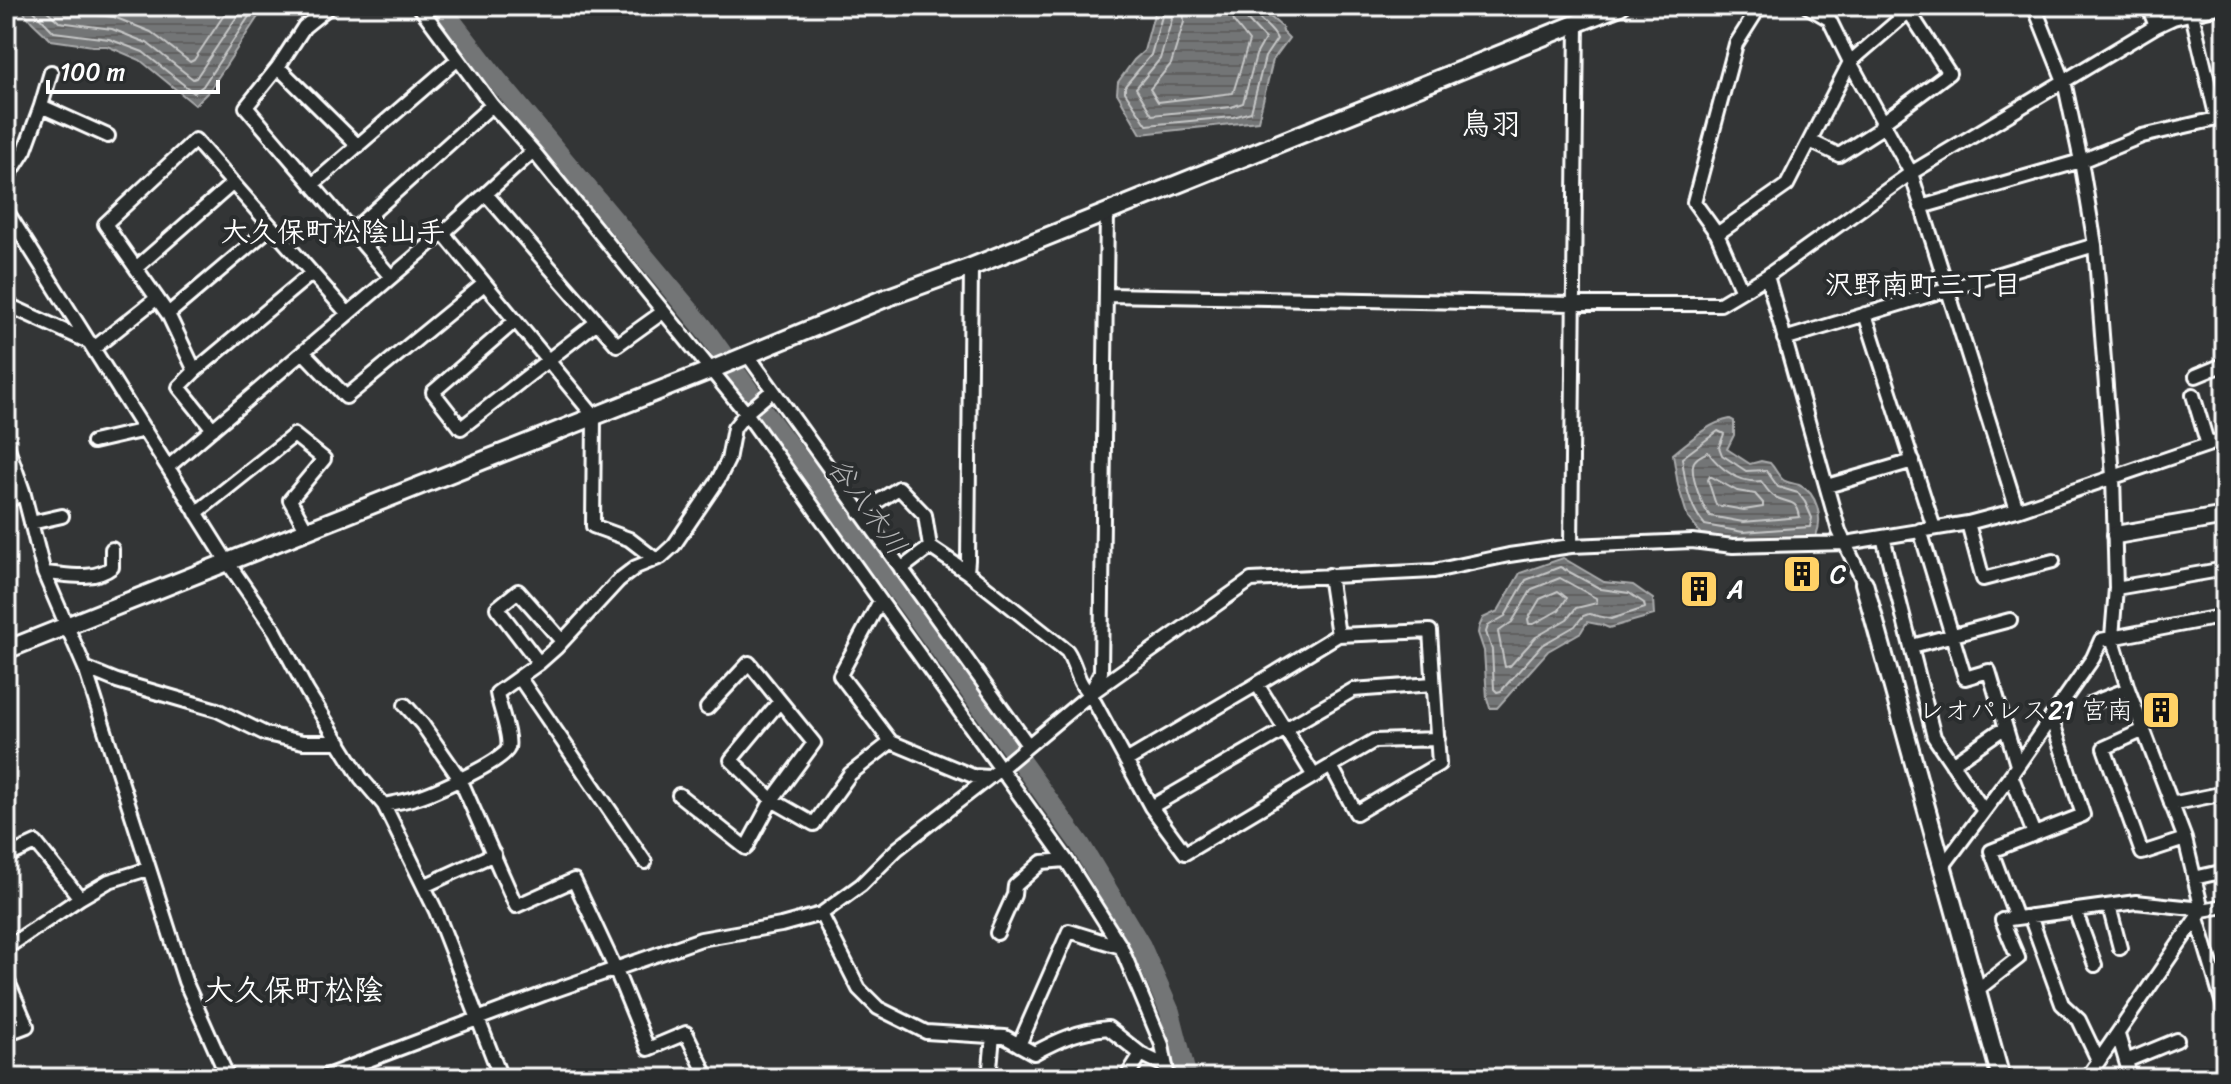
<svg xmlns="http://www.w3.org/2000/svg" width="2231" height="1084" font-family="Sriracha,'Klee One',sans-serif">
  <defs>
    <pattern id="water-rules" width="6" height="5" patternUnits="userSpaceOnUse" patternTransform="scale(2)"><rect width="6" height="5" fill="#737576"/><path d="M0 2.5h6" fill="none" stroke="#606061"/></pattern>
  </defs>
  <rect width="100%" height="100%" fill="#333536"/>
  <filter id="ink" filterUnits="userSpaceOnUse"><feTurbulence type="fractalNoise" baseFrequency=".0125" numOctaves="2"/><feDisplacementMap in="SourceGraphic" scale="16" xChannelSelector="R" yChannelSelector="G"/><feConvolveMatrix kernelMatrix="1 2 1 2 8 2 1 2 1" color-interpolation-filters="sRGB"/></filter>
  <g filter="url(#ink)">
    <path fill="url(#water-rules)" stroke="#abacad" stroke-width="2" d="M19,6h246l-56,85 -14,14 -55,-45 -33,-14h-14l-42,-6 -19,-18z
      M1150,6h108l24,21 1,5 6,6 -16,22 -15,61 -117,13 -24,-41 1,-11 16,-22 10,-9 10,-37z
      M1730,419l4,2v14l-7,14 23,15 11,-3 9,2c5,5 7,11 12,16 4,4 12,4 17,6 19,8 24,34 17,51l-74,4 -41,-6 -13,-16 -10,-33 -5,-31c18,-14 35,-31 57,-35z
      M1563,558l41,24 29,3 20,14 1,16 -45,13 -7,-3 -15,-3 -6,10 -33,19 -51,57h-7l-3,-10 -3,-47 -6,-18 1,-6 4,-9 15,-7 22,-38z"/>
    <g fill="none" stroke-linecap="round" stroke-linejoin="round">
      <path stroke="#c7c8c8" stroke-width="2" d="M29,6l25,26 55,7 34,13 51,41 9,-7 53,-80
        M42,6l17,16 53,7 35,14 46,36 3,-1 48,-72
        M58,6l6,5 50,6 37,15 39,30 4,-2 36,-54
        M1159,6l3,10 -11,39 -26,31v6l22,33 86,-8 18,-5 14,-55 12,-18c-5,-13 -22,-18 -24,-33
        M1170,6l2,13 -12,40 -24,29 16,27 79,-8 12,-4 13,-48 9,-16 -18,-19 -4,-14
        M1183,6l1,16 -13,42 -21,25 8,13 75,-9 16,-52 -15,-19 -3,-16
        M1718,431l6,3 -5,13 3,8 24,16 20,-1 12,17 20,6 7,9 7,16 -2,9 -67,5 -38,-7c-16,-18 -20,-43 -23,-67z
        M1708,452c12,17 32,32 53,29 4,5 7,12 14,16 14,7 22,2 25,20l-57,5 -33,-6c-8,-9 -19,-39 -17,-51 1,-7 9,-10 15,-13z
        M1710,476l27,15 18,3 8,9v4l-19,3 -28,-5 -8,-25z
        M1560,567l41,22 28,4 15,10 1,5 -34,11 -22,-5 -6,2 -8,10 -33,19 -41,46 -4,1 -3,-3 -2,-39 -6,-18 2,-6 17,-10 21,-36z
        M1560,578l36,20 1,5 -21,5 -9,11 -31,18 -26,29 -5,1 -7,-35 14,-10 20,-33z
        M1558,591l9,7 -8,12 -25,14h-5l-1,-5 12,-20z"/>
      <path stroke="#737576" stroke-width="20" d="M440,6l58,75 206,247 67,94 138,184 171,238 61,102 29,66 17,66"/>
      <defs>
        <path id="street" d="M330,6l-26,21 -26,40 -32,40 145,170
          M419,6l73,99 41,46 213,262 320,447 55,87 41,98 6,33
          M1915,6l-65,56 61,111 106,337
          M2034,6l30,75 17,80 14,84 18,231 3,112 -4,49 16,52 57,150 17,71 -115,168
          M2148,6l8,20
          M2192,14l25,105
          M278,67l80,79
          M41,106l10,-34
          M1810,141l29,14 39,-25 5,-8 66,-49 -43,-66
          M6,180l19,-30 16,-44 67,30
          M312,185l146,-126
          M486,194l131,151 46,-33
          M1921,207l160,-46 61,-25 83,-19
          M6,210l222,353 47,68 32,60 54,87 23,27 52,106 65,167
          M352,231l140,-126
          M443,233l151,183 -1,110 36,13 26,20
          M1717,234l70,-49 63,-123 -21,-43 -22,-13
          M971,267l-3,293 -1,12 100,79c9,13 10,33 23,43l61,113 34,46 129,-77
          M136,268l97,-85
          M1767,276l72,255 25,52
          M1742,291l-25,-57 -23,-32 42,-158 24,-38
          M1106,295l467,9h147l47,-28 144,-103 245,-147 17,-8 49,-12
          M6,304l85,39
          M168,314l103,-87
          M1865,314l69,214
          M515,321l-82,71 28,36 136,-106
          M6,327l2,-1
          M1784,339l311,-94
          M94,348l63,-50
          M303,352l43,45 138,-113
          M747,354l281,391
          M195,371l-27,-57 -63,-90 90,-84 153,174
          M2196,376l29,-12
          M2193,395l15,50
          M213,429l-34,-42 16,-16 117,-98
          M6,442l17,49 21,82 41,95 100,313 43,97
          M93,442l52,-12
          M168,467l275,-234 90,-82
          M1827,486l86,-25
          M6,503l17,-12
          M196,513l98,-78 30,24 -34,41 17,31
          M860,513l39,-25 26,27 5,32 37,25
          M31,523l31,-7
          M1968,523l15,56 70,-18
          M1920,530l45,148 24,-7 28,94
          M1883,537l51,200 50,74
          M1571,546l6,-523
          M901,569l29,-22
          M44,573c22,1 49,9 68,-6v-18
          M1329,575l9,60 92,-4 9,133 -83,49 -25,-47 -17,10 -57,-92 81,-49
          M2116,588l109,-19
          M880,601l-40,74 51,67 82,34 17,1
          M1912,646l98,-26
          M539,663l-42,-55 21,-17 44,50
          M85,668l32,13 100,29 49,24 37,8h37
          M519,677l126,185
          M1092,690l9,-18 6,-460
          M780,701l-49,59 41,40 42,24 36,-50 41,-32
          M2092,703l36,-14
          M405,705l17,19 38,55 56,127 58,-26 41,88 33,81 38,-16 22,45
          M2144,730l-40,18 38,105 43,-14
          M1126,761l131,-77
          M1952,764l46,-32 8,-3
          M1331,766l43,-25 64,-2
          M2011,775l23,59
          M679,795l67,53 26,-48 42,-57 -65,-80 -42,45
          M2171,804l54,-11
          M384,805c10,-2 21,-4 31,-7 15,-4 90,-37 93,-50 3,-13 -9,-41 -11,-55l42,-30 18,-16 62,-67 17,-13 25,-10 13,-12 44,-65 10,-20 6,-32 12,-15 26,-22
          M1151,807l202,-117 80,-6
          M6,851l6,3 24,-11 44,55 -74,50
          M1943,866l68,-91 82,-117 8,-18 124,-24
          M2194,878l31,-7
          M424,886l70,-32
          M80,898l29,-17 39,-12
          M2109,906l11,42
          M2075,910l20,55
          M821,914l38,75 19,19 48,24 79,5 29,16c26,-14 44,-22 74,-25l33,26 25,12
          M2030,916l32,88 17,16 19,40
          M2016,918l-25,-67 92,-36 -32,-98
          M2197,918l28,93
          M997,933l17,-38 1,-9 27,-24 24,-2
          M6,977l21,49 -21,8
          M1977,990l41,-32 -16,-38 134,-18 57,6 9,2 23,-4
          M2118,1035l13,43
          M1019,1045l50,-114 52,16
          M2126,1061l51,-21
          M321,1078l223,-84 157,-55 80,-14 40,-11 40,-29 36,-36 103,-80 90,-75 161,-114 183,-9 75,-16 62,-9 121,-5 41,5 113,-3 122,-20 49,-13 208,-71
          M989,1078l4,-42
          M1126,1078l15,-24"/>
        <path id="secondary" d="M2116,535l109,-19
          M1864,583l137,495
          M6,650l705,-280 172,-71 88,-32 649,-261"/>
      </defs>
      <use href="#street" stroke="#fff" stroke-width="18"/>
      <use href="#secondary" stroke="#fff" stroke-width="22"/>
      <use href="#street" stroke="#2a2d2e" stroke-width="12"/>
      <use href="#secondary" stroke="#2a2d2e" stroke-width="16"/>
    </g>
  </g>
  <defs>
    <symbol id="building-square" viewBox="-11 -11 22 22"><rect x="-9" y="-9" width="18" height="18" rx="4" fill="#ffd166" stroke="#2a2d2e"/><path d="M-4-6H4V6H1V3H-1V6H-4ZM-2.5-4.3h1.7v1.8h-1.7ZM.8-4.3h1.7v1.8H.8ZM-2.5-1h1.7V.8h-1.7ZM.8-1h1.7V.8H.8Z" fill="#111"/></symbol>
  </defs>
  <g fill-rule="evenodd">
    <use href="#building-square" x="1780" y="552" width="44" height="44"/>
    <use href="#building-square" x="1677" y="567" width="44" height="44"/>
    <use href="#building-square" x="2139" y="688" width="44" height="44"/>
  </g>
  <g text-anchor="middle" stroke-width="8" stroke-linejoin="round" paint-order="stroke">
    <g font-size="26" fill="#fff" stroke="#2a2d2e" text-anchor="start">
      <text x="1830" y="583">C</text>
      <text x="1727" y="598">A</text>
      <text x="2133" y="719" text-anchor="end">レオパレス21 宮南</text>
    </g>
    <g font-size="28" font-weight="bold" fill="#fff" stroke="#2a2d2e">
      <text x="333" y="241">大久保町松陰山手</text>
      <text x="1923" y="294">沢野南町三丁目</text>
    </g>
    <g font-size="28" font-style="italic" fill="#b2b3b4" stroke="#2a2d2e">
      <text transform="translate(868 506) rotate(54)" y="10">谷八木川</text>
    </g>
    <g font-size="30" font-weight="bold" fill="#fff" stroke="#2a2d2e">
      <text x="1491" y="134">鳥羽</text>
      <text x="294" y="1000">大久保町松陰</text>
    </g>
  </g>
  <rect width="2231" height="1084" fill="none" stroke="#2a2d2e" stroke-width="32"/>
  <rect x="16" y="16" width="2199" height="1052" fill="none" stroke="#fff" stroke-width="3" filter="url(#ink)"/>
  <path d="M48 80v12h170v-12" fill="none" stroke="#ffffff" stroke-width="4"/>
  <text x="60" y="80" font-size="24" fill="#ffffff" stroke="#2a2d2e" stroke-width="6" paint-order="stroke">100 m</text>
</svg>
